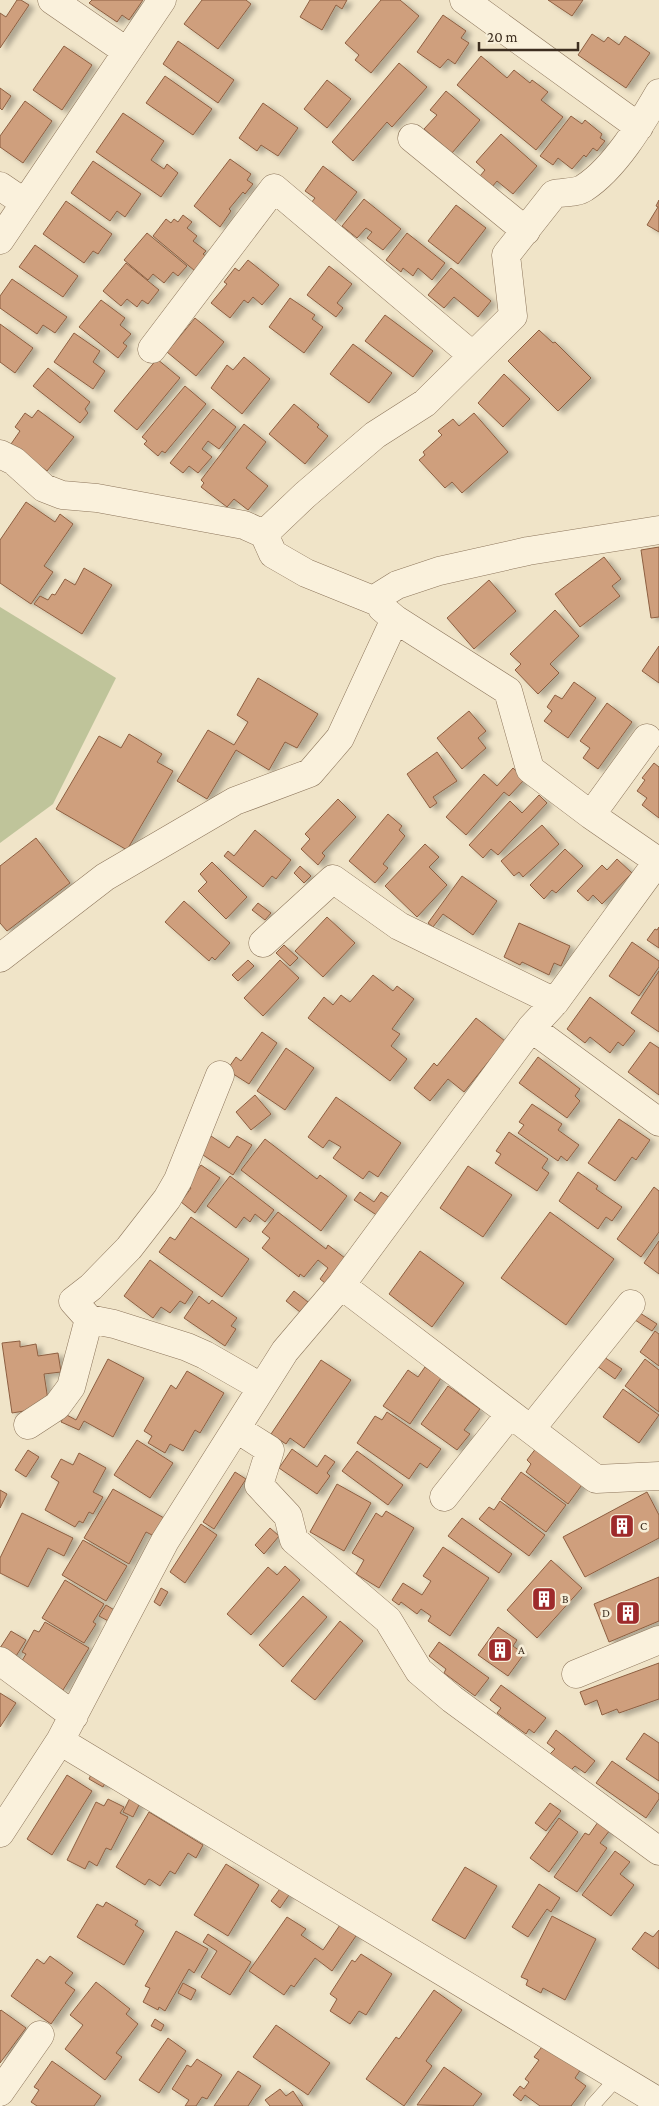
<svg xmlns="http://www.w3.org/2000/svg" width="659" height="2106" font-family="'Crimson Pro',serif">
  <defs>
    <filter id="shadow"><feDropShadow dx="5.5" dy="3" stdDeviation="2.5" flood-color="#0004"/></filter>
  </defs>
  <rect width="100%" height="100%" fill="#f0e4c8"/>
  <path fill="#bfc49a" d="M0,607l116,71 -63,126 -53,39z"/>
  <path fill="#cf9f7d" stroke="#8d5f41" filter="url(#shadow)" d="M17,0h4l8,5 -29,43v-35l6,4z
    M92,0h51l-14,20 -7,-5 -5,7 -28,-19z
    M202,0h44l5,4 -33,45 -34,-25z
    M310,0h37l-5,9 -6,-4 -14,25 -22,-13z
    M381,0h19l19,16 -48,57 -16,-13 4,-5 -14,-12z
    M548,0h35l-11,16z
    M443,15l23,16 -5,7 8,5 -14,21 -7,-5 -8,9 -23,-16z
    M592,34l12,8 4,-5 11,8 6,-9 25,17 -24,35 -48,-33z
    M178,41l56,39 -16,23 -55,-39z
    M64,46l28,19 -30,45 -29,-20z
    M481,56l26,22 7,-8 16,13 2,-3 16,12 -7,8 22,17 -27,33 -79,-65z
    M399,63l28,24 -35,40 -5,-5 -34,39 -21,-19z
    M165,76l47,33 -19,26 -47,-32z
    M327,80l24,19 -24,29 -23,-19z
    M0,88l11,8 -9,14 -2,-2z
    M446,91l34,29 -28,33 -28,-24 13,-14 -7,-5z
    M25,101l27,20 -29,42 -23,-16v-11z
    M263,103l35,25 -20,28 -17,-11 -4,6 -18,-13z
    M123,113l41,28 -13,19 13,9 3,-5 11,9 -17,24 -65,-45z
    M571,116l11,8 3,-4 17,14 -2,4 5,3 -8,10 -4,-3 -7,9 -2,-2 -12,14 -14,-11 -5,7 -13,-9z
    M501,134l36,32 -24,28 -16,-13 -5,6 -12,-11 5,-6 -9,-8z
    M230,159l21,15 -4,6 6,4 -8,10 -2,-2 -14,17 2,2 -11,16 -26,-21z
    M93,161l48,33 -16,23 -8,-6 -7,10 -39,-28z
    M323,166l34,26 -22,29 -24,-18 4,-5 -10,-7z
    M364,199l37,30 -18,21 -16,-12 5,-6 -6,-4 -9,10 -15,-12z
    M659,200v32l-12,-7 11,-18 -2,-1z
    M66,201l46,33 -14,20 -5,-3 -9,12 -41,-29z
    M456,205l30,23 -28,36 -30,-23z
    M183,215l9,7 -5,6 10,8 -4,5 13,10 -3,3 4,3 -12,14 -42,-35 13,-17 5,4 3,-4 4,3z
    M147,233l40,33 -9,10 -5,-4 -9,11 -11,-9 -5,6 -24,-20z
    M407,233l38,30 -13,17 -14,-12 -5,8 -10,-8 -2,4 -15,-12z
    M35,245l43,31 -15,21 -44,-30z
    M248,260l31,25 -17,20 -9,-8 -5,6 -4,-3 -14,18 -19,-15 16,-19 -3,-2 11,-14 4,3z
    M126,263l33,27 -11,14 -6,-4 -5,7 -10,-8 -6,7 -18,-15z
    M329,266l23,18 -15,19 6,5 -7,9 -29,-22z
    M451,268l40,33 -13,16 -24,-20 -10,11 -16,-13z
    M12,279l55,38 -12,16 -12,-8 -6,9 -37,-26v-12z
    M290,298l25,17 -3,4 11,8 -19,26 -35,-26z
    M101,300l24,18 -5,7 11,9 -8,9 4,3 -9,12 -39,-31z
    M385,315l48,36 -20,26 -48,-36z
    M195,318l29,24 -28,34 -29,-24z
    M0,324l33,24 -18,25 -15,-11z
    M539,330l14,13 2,-1 36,36 -33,33 -50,-50z
    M74,333l26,18 -7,11 12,9 -12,18 -39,-27z
    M353,344l39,29 -23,30 -39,-29z
    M244,357l26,22 -28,35 -31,-26 16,-23 6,5z
    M157,359l23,19 -43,52 -23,-19z
    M48,368l42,34 -5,7 3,4 -8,10 -47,-37z
    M504,374l26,25 -27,28 -25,-24z
    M185,386l21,18 -41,49 -3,-2 -4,5 -14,-12 3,-3 -5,-4z
    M294,404l25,21 -2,2 11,9 -23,28 -36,-30z
    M213,409l23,18 -17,22 -11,-8 -6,8 10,8 -14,16 -9,-7 -6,7 -13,-10z
    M38,410l36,27 -27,34 -36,-27 9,-13 -5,-4 10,-14 7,5z
    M474,413l34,39 -46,41 -10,-11 -7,6 -26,-28 6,-5 -2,-3 19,-17 -4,-4 15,-12 6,7z
    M244,424l22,18 -20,26 22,18 -20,24 -14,-11 -7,8 -26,-20 3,-4 -3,-3z
    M26,502l29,20 5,-8 13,10 -29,42 9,6 -22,32 -31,-21v-43z
    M659,547v70l-8,1 -10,-68z
    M604,557l17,22 -9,7 8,10 -40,31 -25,-33z
    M84,568l28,17 -30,49 -48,-30 6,-8 8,4 4,-6 3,1 10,-16 10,6z
    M489,580l27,31 -42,38 -27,-31z
    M555,610l24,26 -29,28 9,9 -21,21 -23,-24 6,-6 -11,-10z
    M659,646v37l-17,-12z
    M258,678l60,36 -21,34 -12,-6 -16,28 -33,-20 -29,49 -30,-18 31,-51 26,15 14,-23 -11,-7z
    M574,682l22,16 -28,40 -24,-17 8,-10 -5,-4 8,-12 7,4z
    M607,703l25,19 -34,47 -15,-11 7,-10 -10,-7z
    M469,711l17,20 -8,7 8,10 -24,21 -25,-31z
    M129,734l33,20 -5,8 16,9 -46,79 -71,-41 43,-73 22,12z
    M437,752l20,29 -24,16 4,6 -7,5 -23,-34z
    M654,763l5,4v51l-17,-13 5,-7 -10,-7 8,-11 -3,-2z
    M513,768l12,11 -16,17 -5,-4 -38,43 -20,-18 38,-43 13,12z
    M539,795l8,8 -49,52 -7,-6 -8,9 -14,-13 41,-44 12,12z
    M338,799l18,18 -34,36 3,3 -7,9 -17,-16 9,-10 -5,-5z
    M388,814l14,12 -3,4 6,6 -22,28 5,4 -13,15 -26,-22z
    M542,825l17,19 -36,33 -4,-5 -5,4 -13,-15z
    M255,830l36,30 -15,19 -4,-3 -9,11 -39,-31 4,-5 6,5z
    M36,838l34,45 -63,48 -7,-8v-57z
    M425,844l14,13 -10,10 18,18 -30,32 -32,-31z
    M565,849l18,17 -27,27 -4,-3 -8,9 -14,-14z
    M617,859l15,14 -30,31 -9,-9 -5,6 -11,-10 25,-26 5,5z
    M212,862l35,35 -21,22 -28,-28 9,-9 -7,-8z
    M300,866l11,10 -7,7 -10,-10z
    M462,876l35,25 -24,34 -30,-21 -10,13 -5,-4z
    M184,901l46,42 -15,17 -3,-3 -3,4 -44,-39z
    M258,903l13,10 -6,7 -13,-10z
    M327,917l28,26 -32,34 -28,-26z
    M519,923l51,23 -9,20 -7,-3 -5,12 -27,-13 -2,3 -16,-8z
    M659,927v21l-12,-8 8,-11 2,1z
    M632,942l27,19v6l-20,29 -30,-20z
    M284,945l14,13 -8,8 -14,-13z
    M248,960l6,6 -16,15 -6,-6z
    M280,960l19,18 -36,38 -19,-18z
    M659,971v61l-28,-19z
    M373,975l20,16 4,-5 17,13 -22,30 8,5 -9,12 16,13 -17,22 -82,-63 16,-21 9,8 8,-10 9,7z
    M590,997l45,34 -12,15 -5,-4 -8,11 -20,-16 -5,6 -18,-14z
    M476,1018l29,23 -41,51 -16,-13 -18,22 -16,-13 20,-25 3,3z
    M262,1032l15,11 -28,41 -22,-14 9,-13 5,4z
    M650,1042l9,6v47l-31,-23z
    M286,1048l28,20 -29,42 -28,-19z
    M538,1057l42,32 -5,7 5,5 -13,17 -48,-35z
    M255,1095l16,19 -20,16 -15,-18z
    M336,1097l65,46 -23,34 -9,-6 -6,8 -30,-21 8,-11 -12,-7 -6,8 -15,-11z
    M532,1104l30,20 -4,6 21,15 -12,16 -6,-5 -3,5 -40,-28 6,-8 -5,-3z
    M619,1119l31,21 -14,20 -4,-3 -17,24 -27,-18z
    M509,1132l39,27 -6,9 7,5 -12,18 -42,-28 6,-9 -5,-3z
    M211,1136l18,12 8,-12 15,9 -19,30 -33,-22z
    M265,1139l52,40 3,-4 27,21 -26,35 -80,-61z
    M201,1165l19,13 -25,35 -14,-11 10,-14 -5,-3z
    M468,1166l44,29 -29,42 -43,-29z
    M578,1172l20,14 -2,3 26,18 -10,14 -6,-4 -8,12 -39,-28z
    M230,1176l44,34 -9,12 -10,-8 -5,8 -6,-5 -8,11 -29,-22z
    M654,1187l5,4v41l-18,25 -24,-18z
    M360,1192l14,10 7,-10 9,6 -12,18 -24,-16z
    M278,1212l48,37 2,-4 17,13 -20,25 -5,-4 8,-11 -10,-8 -14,17 -4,-3 -1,3 -37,-29 8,-10 -8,-6z
    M550,1212l64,47 -48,66 -65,-47z
    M191,1217l58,42 -27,38 -63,-45 11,-15 5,3z
    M659,1241v33l-15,-11z
    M420,1251l44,32 -32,44 -43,-33z
    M150,1260l43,32 -8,12 -5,-3 -10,12 -9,-6 -8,11 -29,-22z
    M294,1291l14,11 -8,10 -14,-11z
    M199,1296l10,8 3,-4 25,18 -6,8 5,3 -11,17 -41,-28z
    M640,1313l17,11 -5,7 -17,-11z
    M655,1331l4,3v32l-19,-14z
    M20,1341v6l16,-3 2,12 20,-3 3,19 -17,2 5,33 -37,6 -10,-70z
    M604,1357l18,12 -7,10 -18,-13z
    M108,1359l36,19 -31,59 -29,-16 -5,9 -18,-8 4,-8 11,6z
    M645,1359l14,11v42l-34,-26z
    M321,1360l30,20 -47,68 -14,-10 -4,6 -15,-10z
    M425,1367l16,11 -31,46 -27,-18 25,-36 10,7z
    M187,1371l37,22 -24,40 -5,-3 -12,21 -13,-7 -5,9 -17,-10 4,-7 -8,-5 27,-46 5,4z
    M448,1386l32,23 -16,21 6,4 -13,16 -36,-26z
    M623,1389l36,26 -20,28 -36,-26z
    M387,1412l54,37 -14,19 -7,-5 -11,16 -52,-36 18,-27 7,4z
    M137,1440l36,23 -23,35 -36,-23z
    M537,1447l47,35 -16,22 -42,-32 5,-8 -4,-4z
    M292,1449l25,18 8,-12 10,7 -8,11 3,3 -13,18 -38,-26z
    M28,1450l11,7 -13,20 -11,-7z
    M357,1451l46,34 -15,20 -46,-34z
    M79,1453l27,15 -13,24 10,5 -10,17 -4,-2 -6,11 -4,-2 -4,6 -30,-17 14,-28 -8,-5 10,-18 12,6z
    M235,1472l11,7 -32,50 -11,-7z
    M521,1472l45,33 -20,27 -45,-33z
    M337,1484l34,19 -27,48 -34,-19z
    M113,1489l51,29 -10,18 -8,-4 -17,32 -45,-26z
    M0,1490l7,4 -7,14z
    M647,1492l12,23v23l-74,39 -22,-40z
    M500,1501l45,34 -16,21 -50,-37 10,-12 5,3z
    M386,1511l28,17 -35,60 -23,-14 8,-14 -12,-7 24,-40 6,4z
    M22,1513l51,25 -9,18 -16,-8 -20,39 -28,-14v-15z
    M462,1518l50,36 -13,19 -51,-37z
    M201,1524l16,11 -32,48 -15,-11z
    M270,1528l9,8 -15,18 -9,-9z
    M83,1540l44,26 -21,35 -44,-26z
    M443,1547l46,31 -39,58 -22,-15 3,-5 -10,-7 -4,5 -16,-12 -2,3 -7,-5 11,-17 19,12 9,-14 -8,-5z
    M551,1560l31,28 -45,50 -30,-28z
    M285,1566l15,14 -49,55 -24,-21 41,-47 9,8z
    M659,1577v44l-50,21 -15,-38z
    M65,1580l39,24 -11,18 3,2 -12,19 -42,-25z
    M161,1588l7,4 -8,14 -6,-4z
    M303,1596l24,21 -44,50 -24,-22z
    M106,1605l10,6 -6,11 -11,-6z
    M340,1621l23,20 -48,59 -24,-19z
    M45,1622l44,26 -26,42 -43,-26 6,-10 -4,-2 12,-22 5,2z
    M498,1627l19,13 -4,6 11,8 -16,22 -30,-21z
    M11,1631l15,9 -13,21 -13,-13z
    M439,1642l50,36 -14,18 -31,-23 2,-4 -17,-13z
    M659,1663v36l-40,14 -2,-4 -15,6 -5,-15 -12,5 -5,-13z
    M501,1685l45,33 -12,15 -5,-4 -3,5 -29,-21 4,-5 -11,-8z
    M0,1693l16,10 -16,24z
    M556,1730l39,31 -10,12 -10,-7 -4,4 -21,-16 5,-5 -8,-6z
    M644,1733l15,10v38l-33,-22z
    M612,1761l47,33v5l-13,19 -50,-35z
    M93,1770l14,9 -4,8 -14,-8z
    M67,1775l25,16 -40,64 -25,-16z
    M132,1794l10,5 -9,18 -10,-5z
    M108,1799l16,8 -4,6 8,4 -17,33 -5,-2 -9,18 -8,-5 -4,8 -18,-9 29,-58 8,4z
    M550,1803l11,8 -15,20 -11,-8z
    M149,1812l54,33 -7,13 -8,-5 -13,21 -5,-3 -10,15 -11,-7 -4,6 -29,-18z
    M559,1818l19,14 -29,40 -19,-14z
    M598,1822l12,8 -10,13 7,5 -30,44 -23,-15 31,-44 4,2z
    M615,1851l15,11 -10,12 14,11 -23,31 -29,-21z
    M226,1864l33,21 -31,51 -34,-21z
    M465,1867l32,19 -32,53 -33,-19z
    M539,1884l21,14 -9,14 -4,-3 -19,28 -16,-10z
    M282,1886l9,6 -11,16 -9,-7z
    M106,1902l32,19 -3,4 9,6 -20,34 -47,-28 20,-33 6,3z
    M552,1916l44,23 -31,61 -22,-12 -2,5 -15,-8 2,-5 -7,-3z
    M287,1917l19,12 -5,6 22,15 19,-28 16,11 -26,38 -17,-13 -21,29 -3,-2 -7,10 -35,-24z
    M659,1930v39l-27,-20 13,-17 8,5z
    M176,1931l32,18 -14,24 -5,-4 -24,42 -6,-4 -1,3 -15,-8 7,-14 -5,-2z
    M208,1934l43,28 -21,33 -29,-18 16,-26 -14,-9z
    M361,1954l31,20 -26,41 -7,-4 -9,13 -20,-13 7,-12 -7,-5 22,-34 3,2z
    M50,1956l23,17 -8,10 10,7 -24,34 -40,-28 26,-37 7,5z
    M96,1982l34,27 -4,5 12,10 -22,29 6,4 -17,23 -40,-31 18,-24 -13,-10z
    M183,1983l13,7 -5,10 -13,-7z
    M434,1990l28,20 -36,51 6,5 -28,40 -38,-27 30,-42 3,2z
    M1,2010l25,18 -26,35v-52z
    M155,2019l9,6 -3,6 -10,-5z
    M276,2025l54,38 -22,32 -55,-38z
    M168,2038l18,13 -27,42 -20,-13z
    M545,2043l36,26 -6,9 11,8 -15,20h-31l-15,-11 -4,6 -8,-6 7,-9 4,3 5,-7 -4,-3 14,-19 -5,-3z
    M197,2059l25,16 -15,24 -5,-2 -6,9h-11l4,-6 -17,-11 15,-24 4,2z
    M52,2061l49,35 -7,10h-57l-6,-4 8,-12 -5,-3z
    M444,2067l38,27 -9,12 -56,-1z
    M238,2071l23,15 -13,20h-34z
    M280,2089l6,7 7,-5 10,15h-33l-5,-6z"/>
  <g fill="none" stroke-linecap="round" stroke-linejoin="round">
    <defs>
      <path id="lane" d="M592,2106l26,-29"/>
      <path id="street" d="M52,0l74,51
        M464,0l175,127
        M412,138l114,93
        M0,186l25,17
        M0,240l162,-240
        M152,349l122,-161 198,167
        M0,454l14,7 30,27 18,7 35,3 147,27 20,9 9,20 33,19 67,27 24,-15 42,-14 89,-20 131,-21
        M264,534l41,-39 70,-60 50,-32 88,-87 -7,-61 48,-61c8,-2 23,-1 30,-6 31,-20 57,-64 75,-95
        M382,608l13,11 113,72 22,78 61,46 68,47
        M591,815l56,-77
        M263,943l70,-64 66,47 156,76
        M0,958l105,-81 130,-76 75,-28 30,-35 55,-119
        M531,1028l128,94
        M341,1285l255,194 63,-3
        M89,1319l25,5 73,23 18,8 56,32
        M28,1425l29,-19 14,-19 18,-68 -16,-18 18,-14 38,-39 38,-49 11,-19 42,-105
        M237,1429l33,21 -11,35 29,31 6,24 94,80 31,51 33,28 207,152
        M531,1429l100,-125
        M444,1497l66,-83
        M0,1661l74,55
        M576,1674l83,-34
        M60,1741l599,361
        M0,1833l60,-92 105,-200 120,-190 56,-66 190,-257 24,-26 103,-141
        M0,2092l40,-57"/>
    </defs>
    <use href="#lane" stroke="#8d765c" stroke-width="15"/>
    <use href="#street" stroke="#8d765c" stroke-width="29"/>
    <use href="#lane" stroke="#faf1dc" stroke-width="14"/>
    <use href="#street" stroke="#faf1dc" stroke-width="28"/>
  </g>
  <defs>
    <symbol id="building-square" viewBox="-11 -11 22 22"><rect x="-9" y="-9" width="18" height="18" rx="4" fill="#9e2a2b" stroke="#f7eed8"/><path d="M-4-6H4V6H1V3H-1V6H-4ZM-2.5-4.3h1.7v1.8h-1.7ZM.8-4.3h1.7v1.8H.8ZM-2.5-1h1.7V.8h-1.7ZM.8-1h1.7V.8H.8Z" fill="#fff"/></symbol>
  </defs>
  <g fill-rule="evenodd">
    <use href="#building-square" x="608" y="1512" width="28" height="28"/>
    <use href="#building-square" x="530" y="1585" width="28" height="28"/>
    <use href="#building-square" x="614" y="1599" width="28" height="28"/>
    <use href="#building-square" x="486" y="1636" width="28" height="28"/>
  </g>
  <g text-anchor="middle" stroke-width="5" stroke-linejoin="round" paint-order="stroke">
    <g font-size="12" fill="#3d2e20" stroke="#f7eed8" text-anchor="start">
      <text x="640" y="1530">C</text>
      <text x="562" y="1603">B</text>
      <text x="610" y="1617" text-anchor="end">D</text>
      <text x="518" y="1654">A</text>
    </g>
  </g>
  <path d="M479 42v8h99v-8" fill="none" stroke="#3d2e20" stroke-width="2.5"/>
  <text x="487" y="42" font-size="15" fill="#3d2e20" stroke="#f7eed8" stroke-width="4" paint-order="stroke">20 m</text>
</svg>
